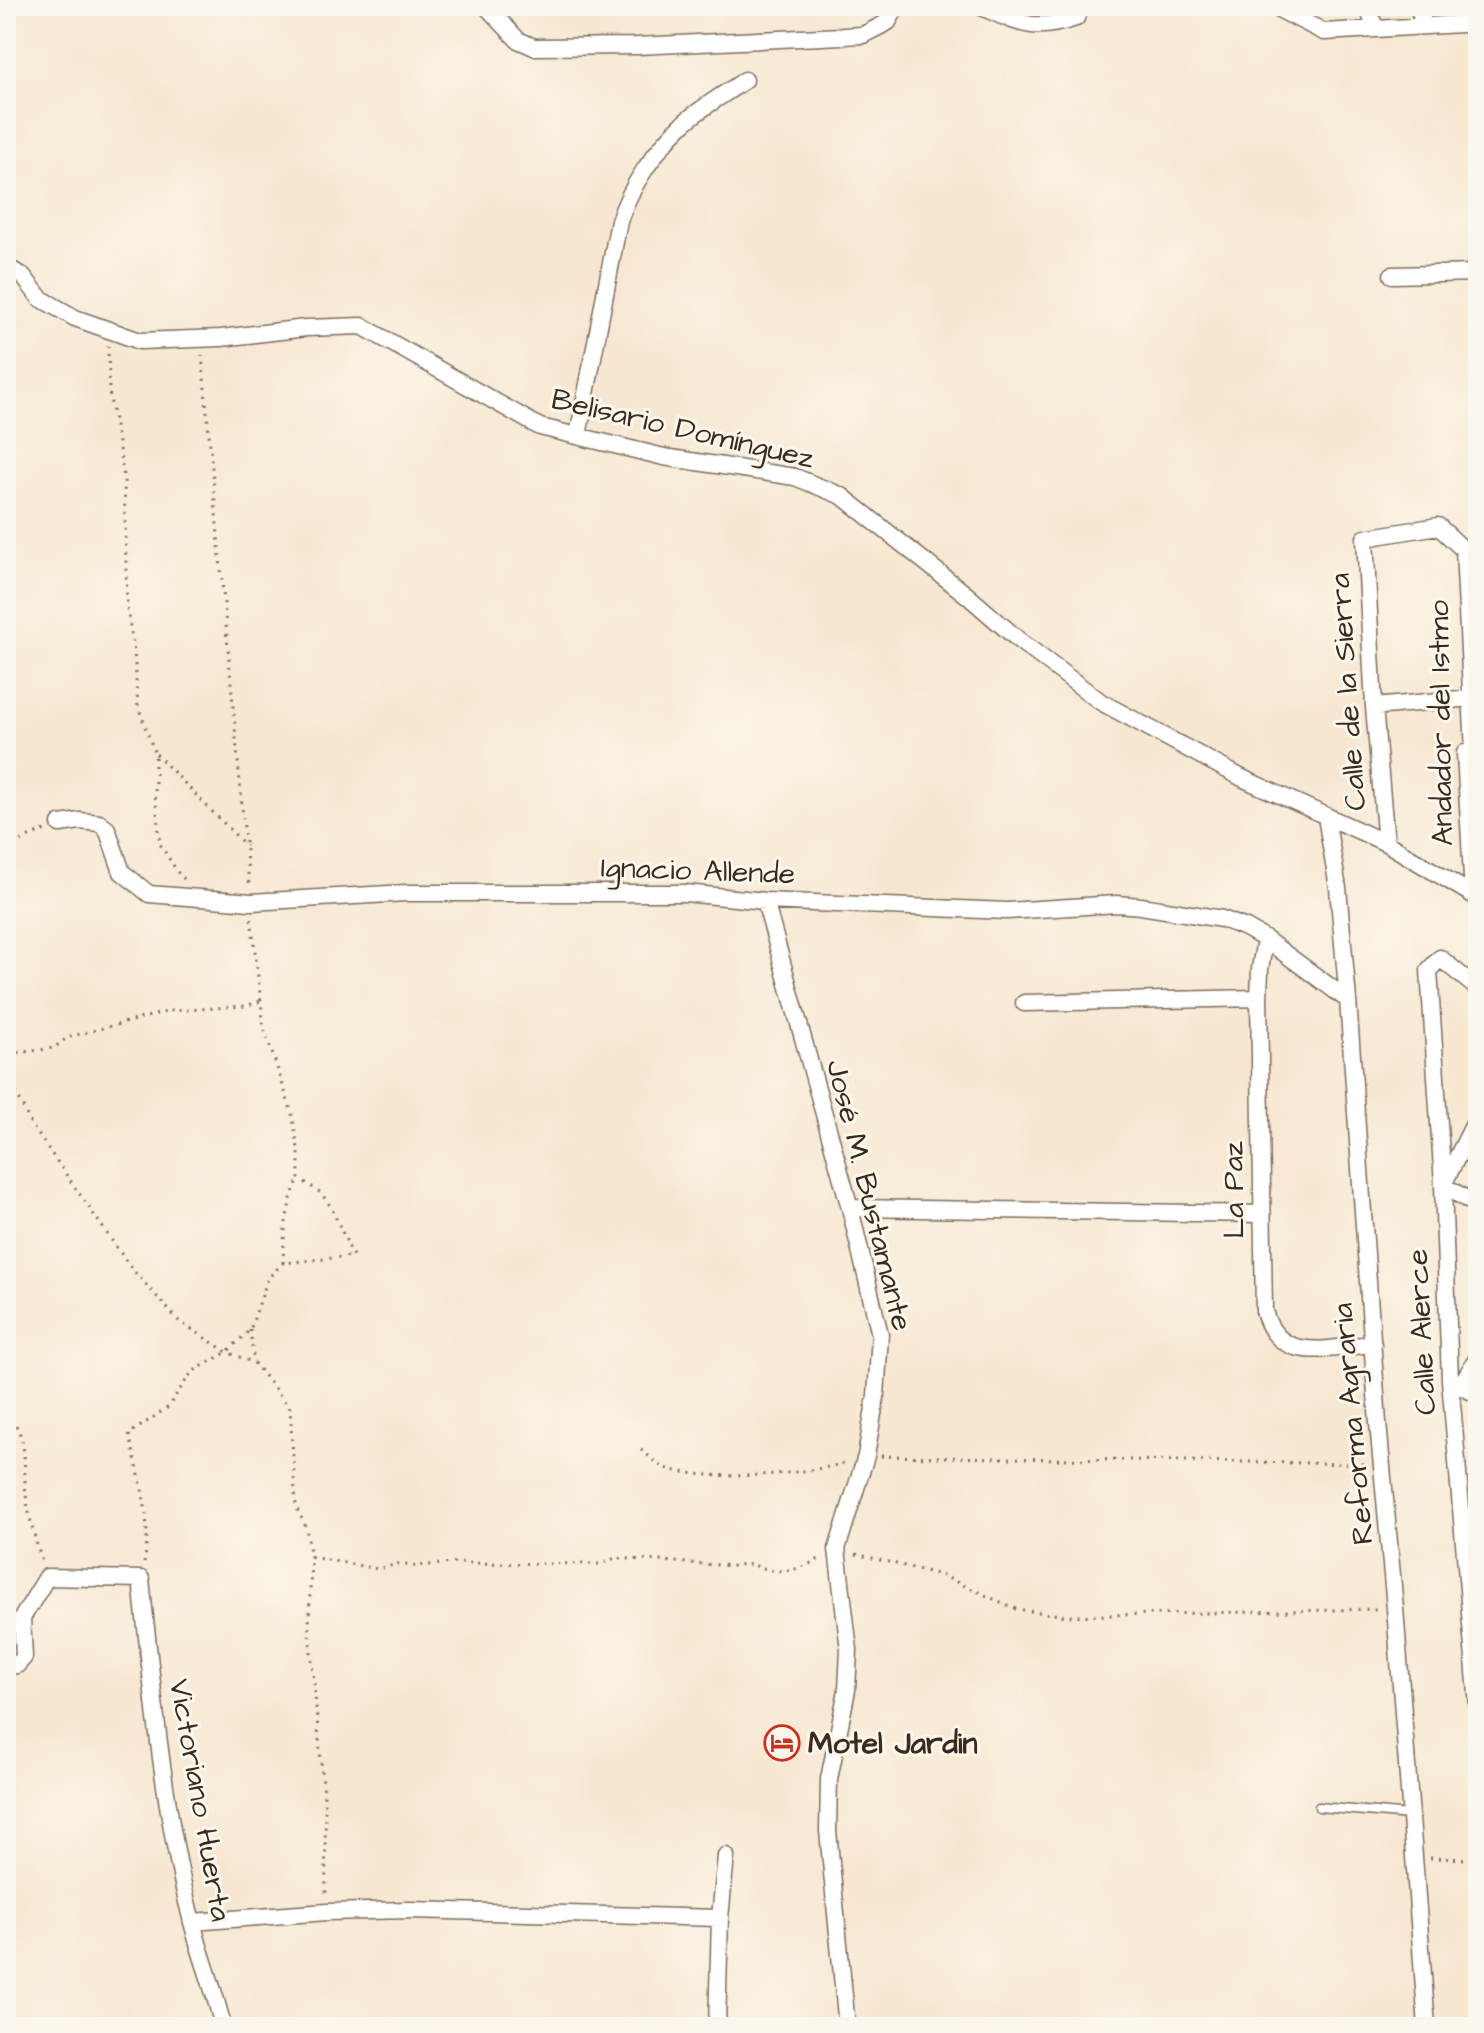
<svg xmlns="http://www.w3.org/2000/svg" width="1484" height="2033" font-family="'Architects Daughter',sans-serif">
  <rect width="100%" height="100%" fill="#fbf7ec"/>
  <filter id="ink" filterUnits="userSpaceOnUse"><feTurbulence type="fractalNoise" baseFrequency=".0125" numOctaves="2"/><feDisplacementMap in="SourceGraphic" scale="16" xChannelSelector="R" yChannelSelector="G"/><feConvolveMatrix kernelMatrix="1 2 1 2 8 2 1 2 1" color-interpolation-filters="sRGB"/></filter>
  <filter id="wash" filterUnits="userSpaceOnUse"><feTurbulence type="fractalNoise" baseFrequency=".006" numOctaves="4" result="noise"/><feDisplacementMap in="SourceGraphic" scale="32" xChannelSelector="R" yChannelSelector="G"/><feGaussianBlur stdDeviation="1.8" result="paint"/><feColorMatrix in="noise" values="0 0 0 0 0 0 0 0 0 0 0 0 0 0 0 0 0 1.4 0 .05"/><feComposite in="paint" operator="in"/></filter>
  <g filter="url(#wash)">
    <rect width="100%" height="100%" fill="#f7e7d1"/>
  </g>
  <g filter="url(#ink)">
    <g fill="none" stroke-linecap="round" stroke-linejoin="round">
      <defs>
        <path id="lane" d="M1319,1807l91,8"/>
        <path id="street" d="M486,6l32,34 16,7 103,-1 226,-11 25,-13 9,-16
          M979,6c40,17 53,27 97,12l5,-12
          M1273,6l51,26 154,-9
          M1368,6l7,23
          M1418,6l6,20
          M6,267l17,9 17,22 35,20 65,23 81,-3 85,-10 56,-2 178,101 124,30 131,20 47,19 126,100 53,46 80,60 141,76 144,65 92,55
          M1392,275l86,-2
          M578,436l41,-215c12,-36 37,-72 65,-98 18,-16 41,-29 61,-43
          M1374,707l97,-9
          M1326,817l12,71 10,112 30,423 17,185 32,419
          M60,824l20,-3 19,2 8,6 15,43 27,22 102,8 155,-9h279l80,8 242,10 110,-7 24,2 81,13 24,9 19,11 83,61
          M1386,843l-12,-136 -9,-169 73,-12 26,24 10,202 -9,1 8,142
          M765,901l85,307 30,127 -4,61 -10,60 -29,93 12,101 -2,40 -18,89 -1,52 19,196
          M1265,939l-5,30 -1,29 5,313c15,55 65,36 109,33
          M1478,989l-38,-31 -11,12 14,215 7,195 28,326
          M1024,1003l235,-5
          M1478,1116l-35,69 35,21
          M850,1208l411,6
          M1451,1381l27,14
          M1460,1386l18,-29
          M6,1666l11,-1 7,-8 -2,-39 25,-41 94,2c12,115 22,231 51,343 9,35 23,69 31,105
          M192,1922l135,-10 82,-2 311,8
          M717,2027l3,-109 6,-62"/>
      </defs>
      <use href="#lane" stroke="#7d6c5d" stroke-width="11"/>
      <use href="#street" stroke="#7d6c5d" stroke-width="19"/>
      <path stroke="#7d6c5d" stroke-width="3" stroke-dasharray="2 6" stroke-linecap="butt" d="M108,346l1,46 15,85 3,131 7,44 4,54 17,48v38l5,52 20,32 6,4
        M202,355l47,530
        M156,754l90,92
        M6,847l39,-17
        M8,1054l1,24 22,46 100,144 48,53 48,31 27,11 36,45 6,99 10,20 5,30 -2,72 16,178 1,89
        M10,1054l44,-6 14,-11 102,-26 75,-5 16,-5
        M283,1263c1,-31 3,-57 16,-85
        M250,1330l4,32
        M6,1413c26,24 15,57 21,88 3,20 9,41 15,61
        M641,1450c8,5 16,15 25,18 39,14 142,7 181,-6
        M881,1456l485,8
        M856,1554l85,21 75,34 51,7 311,-7
        M311,1557l67,12 20,-5 16,2 41,-3 147,1 13,-6 118,8c21,-5 28,4 46,5 17,0 29,-6 44,-14
        M144,1563c9,-43 -5,-87 -15,-129l38,-26 25,-36 35,-20 23,-22 18,-52 15,-15 70,-7 -22,-49 -10,-14 -22,-15v-24l-7,-41 -28,-85 -13,-111
        M1430,1858l48,1"/>
      <use href="#lane" stroke="#fff" stroke-width="8"/>
      <use href="#street" stroke="#fff" stroke-width="16"/>
    </g>
  </g>
  <defs>
    <symbol id="hotel-ring" viewBox="-11 -11 22 22"><circle r="9.5" fill="#fbf7ec" stroke="#c8321e" stroke-width="1.5"/><path d="M-6-4.5h1.5V1H6V5H4.5V3h-9V5H-6ZM-4 0a1.8 1.8 0 1 1 3.6 0ZM.5 0V-2.5h3Q6-2.5 6 0Z" fill="#c8321e"/></symbol>
  </defs>
  <g fill-rule="evenodd">
    <use href="#hotel-ring" x="762" y="1723" width="40" height="40"/>
  </g>
  <g text-anchor="middle" stroke-width="6" stroke-linejoin="round" paint-order="stroke">
    <g font-size="30" fill="#3b2a1e" stroke="#fbf7ec">
      <text transform="translate(683 428) rotate(13)" y="10">Belisario Domínguez</text>
      <text transform="translate(1347 692) rotate(-94)" y="10">Calle de la Sierra</text>
      <text transform="translate(1440 723) rotate(-91)" y="10">Andador del Istmo</text>
      <text transform="translate(698 870) rotate(2)" y="10">Ignacio Allende</text>
      <text transform="translate(1233 1190) rotate(-91)" y="10">La Paz</text>
      <text transform="translate(870 1195) rotate(76)" y="10">José M. Bustamante</text>
      <text transform="translate(1421 1332) rotate(-93)" y="10">Calle Alerce</text>
      <text transform="translate(1352 1424) rotate(-95)" y="10">Reforma Agraria</text>
      <text transform="translate(201 1800) rotate(80)" y="10">Victoriano Huerta</text>
    </g>
    <g font-size="30" font-weight="bold" fill="#3b2a1e" stroke="#fbf7ec" text-anchor="start">
      <text x="808" y="1753">Motel Jardin</text>
    </g>
  </g>
  <rect width="1484" height="2033" fill="none" stroke="#fbf7ec" stroke-width="32"/>
</svg>
